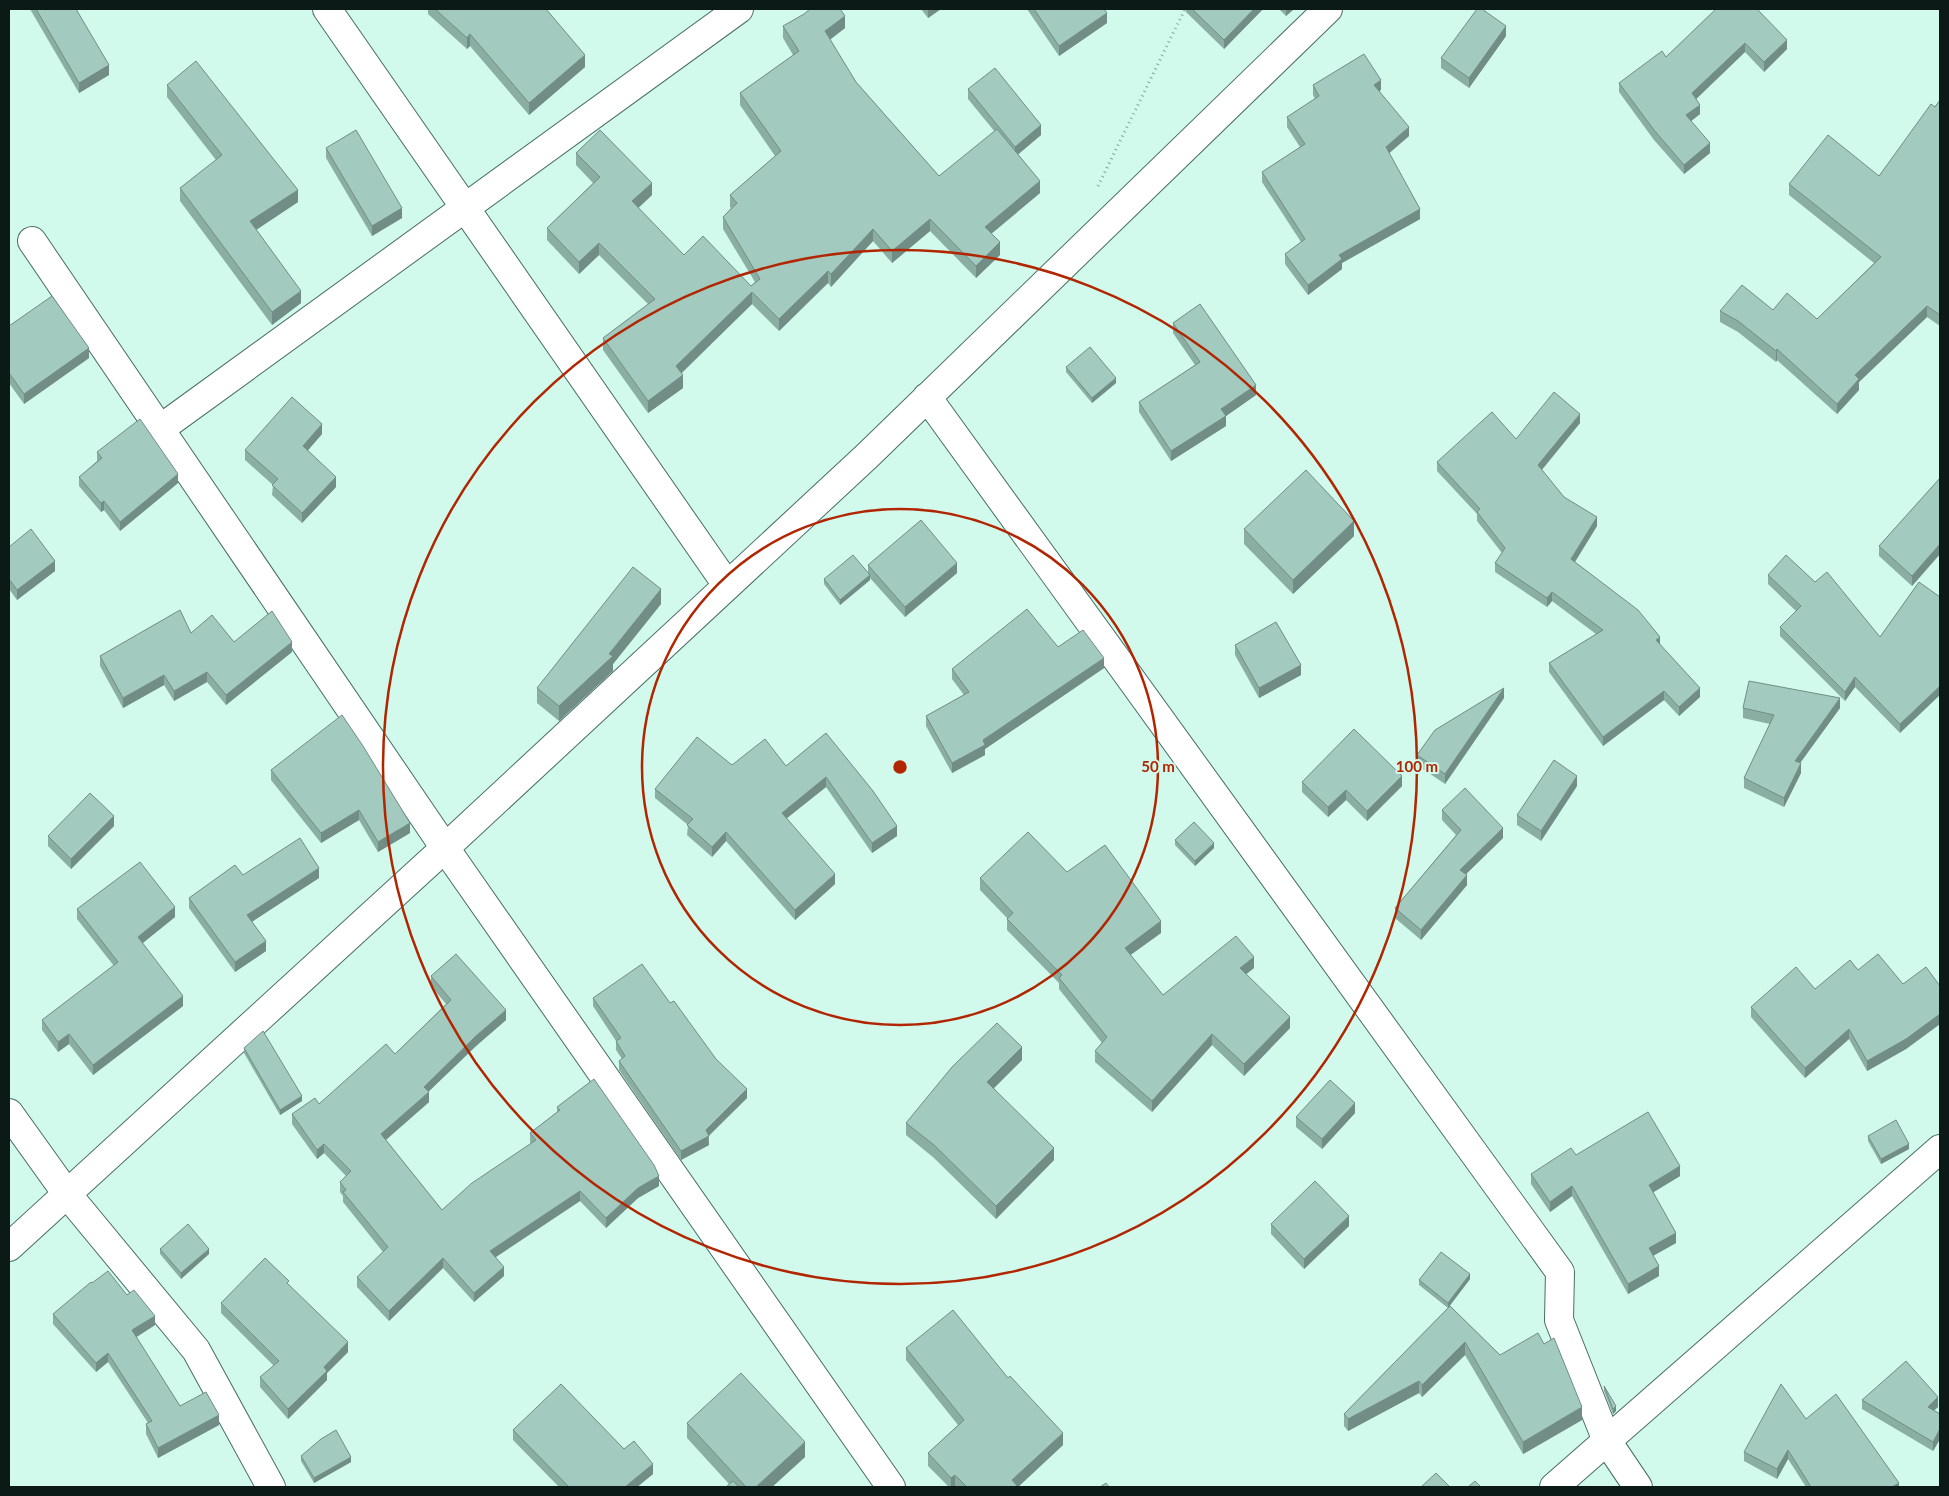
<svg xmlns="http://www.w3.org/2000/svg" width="1949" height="1496" font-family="Lato,sans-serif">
  <rect width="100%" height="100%" fill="#d1faed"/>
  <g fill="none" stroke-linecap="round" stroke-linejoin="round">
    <defs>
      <path id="minor" d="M327,9l400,576
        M32,241l413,607 446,639
        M927,397l633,875 -1,48 48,121 31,46
        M160,429l579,-420
        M9,1113l58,81 129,156 75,137
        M9,1247l436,-399 422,-392 461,-447
        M1554,1487l386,-338"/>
    </defs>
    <use href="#minor" stroke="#486d62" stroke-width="30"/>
    <path stroke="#85a49a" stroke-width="3" stroke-dasharray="1 4" stroke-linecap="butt" d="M1098,186l87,-177"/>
    <use href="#minor" stroke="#fff" stroke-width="28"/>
  </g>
  <path fill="#8baea3" d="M30,9h46l33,66 -30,18z
    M428,9h118l39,58 -56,48 -59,-69 -3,3 -39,-35z
    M921,9h20l-13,9z
    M1027,9h77l3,14 -48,33z
    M1186,9h77l-39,40 -38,-37z
    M1279,9h15l-8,7z
    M1716,9l71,40 -23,23 -19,-20 -49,47 4,15 -9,7 19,32 -26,21 -30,-34 -35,-48v-9l47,-26z
    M783,26l62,2 -15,12 26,42 83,94 56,-44 -27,-33v-10l73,46 -23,19 22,39 -49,41 9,21 -24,23 -46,-47 -38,32 -19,-22 -42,46 -3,-4 -49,48 -27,-27 -70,69 1,15 -35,25 -45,-63v-12l45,-34 -49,-49 -20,19 -32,-34v-12l46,-45 -17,-18v-12l76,42 -14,13 46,47 67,31 4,-4 -32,-53v-12l8,-9 -1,-1v-12l45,-39 -35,-51v-12l53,-38 -10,-17z
    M1506,36l-37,52 -28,-20v-10z
    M167,85l131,117 -42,28 45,73 -29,22 -92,-124v-13l36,-28 -49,-63z
    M1313,85l68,5 -2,1 30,45 -20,17 31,66 -78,44v6l-34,26 -23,-31v-10l16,-12 -39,-60v-10l38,-25 -13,-20v-10l28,-18 -2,-4z
    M1940,100v226l-13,-9 -68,65v8l-22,24 -60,-54 -1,2 -38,-30 -18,-10v-11l53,-1 44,9 57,-56 -85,-68v-11l90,-8z
    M326,148l76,70 -30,18 -46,-78z
    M1173,323l83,72 -30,21v10l-55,35 -32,-49v-10l56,-37 -22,-32z
    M9,326l80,32 -65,46 -15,-21z
    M1066,367l50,16 -24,20 -26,-31z
    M1580,423l-38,47 22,27 33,29 -22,36 85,83 40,52 -21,19 -15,-16 -61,46 -54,-74v-9l47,-29 -44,-33 -5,6 -52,-35v-9l7,-10 -25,-32v-7l-40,-43v-9l79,-23z
    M322,434l-14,16 28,37 -34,36 -30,-28 1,-10 -28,-25v-10z
    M97,452l81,31 -58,48 -16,-21 -3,2 -22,-26v-9l18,-16z
    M1940,478v76l-28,32 -33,-30v-10z
    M1244,529l110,7 -61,58 -49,-50z
    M9,547l46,24 -38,29 -8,-11z
    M868,565l89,8 -52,44 -35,-39v2l-30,25 -16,-21v-5l44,-6z
    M1768,575l47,7 65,55 39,-55 -19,151 -45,-46 -10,14 -65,-65v-9l16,-16 -28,-27z
    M661,604l-48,60v7l-54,50 -22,-18v-15z
    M191,633l43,9 58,10 -66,53 -19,-23 -33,19 -10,-16 -41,23 -23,-42v-10z
    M1235,645l66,30 -42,23 -24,-43z
    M1058,647l46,21 -119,81v6l-33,18 -26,-47v-10l38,-21 -12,-16v-10z
    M1504,698l-59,86 -28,-19v-10z
    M1743,708h97l-40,55 1,10 -17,34 -40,-19v-10l26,-54 -27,-6z
    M826,733l71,103 -25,17 -46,-66 -39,31 48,66 -40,36 -69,-79 -14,16 -25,-22 1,-10 -33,-27v-9l77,-24 54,1z
    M271,770l139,63 -32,19 -19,-32 -38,23 -50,-63z
    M1302,782l100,4 -35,35 -21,-21 -18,17 -26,-25z
    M1577,786l-36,55 -24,-16v-10z
    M1442,810l61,28 -37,36 1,11 -46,55 -26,-22v-10l61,-73 -14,-15z
    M114,826l-43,43 -23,-23v-10z
    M1175,840l39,8 -19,18 -20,-21z
    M1067,872l94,61 -31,22 33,40 91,-27 -8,6 44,54 -46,48 -32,-31 -60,67 -57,-50v-11l7,-8 -43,-54v-6l-52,-53v-12l-27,-28v-12z
    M243,875l76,3 -67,43 14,30 -31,21 -46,-64v-10z
    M77,909l98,8 -33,26 41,63 -90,69 -24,-31 -11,8 -16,-22v-10l72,-54 -37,-47z
    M1858,970l45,14 37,2v38l-34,25 -39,22 -18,-32 -44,39 -54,-61v-10l64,-18z
    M431,976l75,44 -30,26 -48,46 1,10 -43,38 56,70 89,-66 -1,-2v-9l27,-21v-5l102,79 -21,12 -32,30 -26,-27 -85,56 9,19 -30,26 -31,-34 -54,53 -32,-34v-10l26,-25 -40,-50v-6l-3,-4v-10l6,-6 -22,-23 -7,6 -25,-35v-10l27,-10 76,-50 51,-50 -15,-18z
    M593,998l77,5 77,95 -38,38v9l-28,15 -62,-90v-9l3,-2 -6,-9v-9l-23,-35z
    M244,1048l58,53 -22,14 -36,-62z
    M1022,1060l-28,28 60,72 -58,59 -62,-61 -28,-23v-12z
    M1355,1113l-33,36 -26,-22v-10z
    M1868,1136l41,13 -28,15 -13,-23z
    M1576,1155l104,21 -27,16 23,51 -23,13 6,20 -31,18 -56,-98 -22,16 -19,-28v-10z
    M1271,1224l78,2 -45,43 -33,-35z
    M160,1249l49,5 -28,25 -21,-25z
    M1470,1279l-22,29 -29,-23v-5z
    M92,1283l35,12 28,30 -19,12 44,69 39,19 -61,33 -12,-24v-10l2,-1 -40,-61 -12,10 -43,-48v-10z
    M289,1285l59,67 -21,21v7l-39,39 -28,-32v-10l14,-11 -53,-53v-10z
    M1450,1306l50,49 82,65 -59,34 -58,-99 -43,42 -3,-4 -71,38 -4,-5v-12z
    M906,1348l102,30 55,67 -45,42h-69l-21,-21v-13l30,-28 -52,-65z
    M1604,1386l12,25 -3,3 -9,-23z
    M1862,1400l76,7 -4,3 6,4v25l-7,12 -71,-42z
    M1806,1419l93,68h-93l-18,-28 -11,20 -33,-18v-9z
    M687,1423l118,34 -33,30h-46l3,-3 -42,-46z
    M513,1430l111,19 29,25 -16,13h-78l-46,-47z
    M301,1456l50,6 -37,21 -13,-22z"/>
  <path fill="#718d85" d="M928,9h13l-13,9z
    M1254,9h9l-39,40v-9z
    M1286,9h8l-8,7z
    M1107,13v10l-48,33v-10z
    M845,16v12l-20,15v-12z
    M1506,26v10l-37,52v-10z
    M470,34v12l-3,3v-11z
    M1787,40v9l-23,23v-10z
    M1745,43v9l-53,51v-10z
    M585,55v12l-56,48v-12z
    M109,65v10l-30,18v-10z
    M1381,80v10l-7,4v-9z
    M1700,105v9l-14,11v-10z
    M1041,125v10l-26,22v-10z
    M1409,127v9l-23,20v-9z
    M1710,143v10l-26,21v-9z
    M1040,181v12l-55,46v-12z
    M652,183v12l-20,19v-13z
    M298,190v12l-48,32v-13z
    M402,208v10l-30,18v-10z
    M1420,209v10l-78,44v6l-34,26v-10l31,-30z
    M930,219v12l-38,32v-12z
    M873,229v12l-42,46v-13z
    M1000,242v13l-24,23v-12z
    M599,243v12l-20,19v-12z
    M828,271v12l-49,48v-12z
    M301,291v12l-29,22v-13z
    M752,292v12l-76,74v-12z
    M1927,306v11l-68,65v8l-22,24v-10l18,-29z
    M89,348v10l-65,46v-10z
    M1777,349v11l-1,2v-11z
    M683,375v13l-35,25v-12z
    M1116,378v5l-24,20v-5z
    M1256,385v10l-30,21v10l-55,35v-10l50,-42z
    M1580,414v9l-42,51v-9z
    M322,424v10l-19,22v-10z
    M178,474v9l-58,48v-9z
    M336,477v10l-34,36v-10z
    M104,501v9l-3,2v-9z
    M1597,517v9l-26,42v-9z
    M1354,521v15l-61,58v-14z
    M1940,544v10l-28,32v-10z
    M55,561v10l-38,29v-10z
    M957,563v10l-52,44v-10z
    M870,575v5l-30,25v-5z
    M661,589v15l-48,60v7l-54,50v-15l50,-52z
    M1552,592v9l-5,6v-9z
    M1660,637v9l-4,-6z
    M292,642v10l-66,53v-10z
    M1104,658v10l-119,81v6l-33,18v-10l31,-23z
    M1301,665v10l-42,23v-10z
    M207,672v10l-33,19v-10z
    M164,675v10l-41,23v-10z
    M1855,677v10l-10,14v-9z
    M1940,686v9l-40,38v-9z
    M1504,688v10l-59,86v-10z
    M1700,688v9l-21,19v-9z
    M1664,691v9l-61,46v-9z
    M1840,698v10l-45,62v-9z
    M1801,763v10l-17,34v-9z
    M1402,776v10l-35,35v-10z
    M1577,776v10l-36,55v-10z
    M826,777v10l-44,35v-9z
    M1346,790v10l-18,17v-10z
    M359,810v10l-38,23v-10z
    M114,816v10l-43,43v-10z
    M410,823v10l-32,19v-10z
    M897,826v10l-25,17v-10z
    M1503,828v10l-43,42v-10z
    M726,832v9l-14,16v-10z
    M1214,843v5l-19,18v-5z
    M319,868v10l-72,47v-10z
    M835,874v10l-40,36v-10z
    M1467,875v10l-46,55v-10z
    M175,907v10l-37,30v-10z
    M1161,921v12l-36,26v-11z
    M266,941v10l-31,21v-10z
    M1254,957v11l-14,11v-11z
    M183,996v10l-90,69v-10z
    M506,1010v10l-30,26 -52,50v-9l52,-51z
    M1940,1014v10l-34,25 -39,22v-10z
    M1290,1017v11l-46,48v-12z
    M1849,1029v10l-44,39v-10z
    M69,1034v10l-11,8v-10z
    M1212,1034v11l-60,67v-11z
    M1022,1047v13l-35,35v-13z
    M747,1089v9l-39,38 1,9 -28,15v-9l25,-21z
    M429,1092v10l-48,42v-10z
    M302,1096v5l-22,14v-5z
    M1355,1103v10l-33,36v-10z
    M324,1144v9l-7,6v-9z
    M1909,1144v5l-28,15v-5z
    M1054,1148v12l-58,59v-13z
    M1680,1166v10l-31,19v-10z
    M659,1176v10l-21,12 -32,30v-10l32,-30z
    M1572,1186v10l-22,16v-10z
    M580,1191v10l-90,60v-10z
    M1349,1216v10l-45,43v-10z
    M1676,1233v10l-27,15v-10z
    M209,1249v5l-28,25v-6z
    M443,1258v10l-54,53v-10z
    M1659,1266v10l-31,18v-10z
    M504,1267v9l-30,26v-9z
    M1470,1274v5l-22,29v-5z
    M155,1316v9l-23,15v-10z
    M348,1342v10l-21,21v7l-39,39v-10l36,-42z
    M1465,1342v13l-43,42v-12z
    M108,1353v9l-12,10v-9z
    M1419,1381v12l-71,38v-12z
    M1938,1397v10l-10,9v-9z
    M1616,1406v5l-3,3v-5z
    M1582,1407v13l-59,34v-12z
    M219,1415v10l-61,33v-10z
    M1940,1429v10l-7,12v-9z
    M1063,1433v12l-45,42h-6v-7z
    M805,1442v15l-33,30h-16z
    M1788,1450v9l-11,20v-10z
    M351,1457v5l-37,21v-5z
    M653,1464v10l-16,13h-12z
    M955,1475v12h-4v-9z
    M1899,1483v4h-7z"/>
  <path fill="#a2cabe" stroke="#718d85" d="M36,9h40l33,56 -30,18z
    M435,9h111l39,46 -56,48 -59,-69 -3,4z
    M810,9h30l5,7 -20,15 31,51 83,94 58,-47 43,52 -55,46 15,15 -24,24 -46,-47 -38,32 -19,-22 -42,45 -3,-3 -49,48 -27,-27 -76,74 7,9 -35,26 -45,-63 52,-39 -56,-56 -20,19 -32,-34 53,-51 -24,-24 24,-23 52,53 -20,18 52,54 19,-19 48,50 9,-7 -37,-62 14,-14 -7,-8 51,-44 -41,-58 59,-42 -16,-25 21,-12z
    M1034,9h70l3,4 -48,33z
    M1192,9h62l-30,31z
    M1477,9h5l24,17 -37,52 -28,-20z
    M1716,9h41l30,31 -23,22 -19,-19 -53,50 8,12 -14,10 24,28 -26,22 -30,-35 -35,-47 43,-32 4,6z
    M1364,54l17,26 -7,5 35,42 -23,20 34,62 -81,46 3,4 -34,26 -23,-31 20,-15 -43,-67 43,-28 -18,-27 32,-21 -6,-11z
    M196,61l102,129 -48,31 51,70 -29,21 -92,-124 42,-33 -55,-70z
    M995,68l46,57 -26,22 -47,-58z
    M1940,100v215l-13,-9 -72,69 4,4 -22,25 -60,-55 -1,2 -38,-30 -18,-10 22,-26 31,25 14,-17 30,26 64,-62 -92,-73 39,-49 51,41 52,-72 4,3z
    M356,130l46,78 -30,18 -46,-78z
    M52,296l37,52 -65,46 -15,-21v-47z
    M1200,304l56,81 -35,24 5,7 -55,35 -32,-49 61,-40 -27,-39z
    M1090,347l26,31 -24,20 -26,-31z
    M1554,392l26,22 -42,51 26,32 33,20 -26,42 67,51 22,27 -4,3 44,48 -21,19 -15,-16 -61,46 -54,-74 54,-33 -51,-38 -5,6 -52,-35 10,-15 -28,-36 3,-3 -43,-47 55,-50 24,27z
    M292,397l30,27 -19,22 33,31 -34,36 -30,-28 6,-6 -33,-29z
    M140,419l38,55 -58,48 -16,-21 -3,2 -22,-26 23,-19 -5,-6z
    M1306,470l48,51 -61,59 -49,-51z
    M1940,478v66l-28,32 -33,-30z
    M921,520l36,43 -52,44 -37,-42z
    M31,529l24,32 -38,29 -8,-11v-32z
    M853,555l17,20 -30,25 -16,-21z
    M1786,555l29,27 12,-10 53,65 39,-55 21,15v89l-40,38 -45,-47 -10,15 -65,-65 21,-21 -33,-31z
    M633,567l28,22 -52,65 4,2 -54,50 -22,-18z
    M1027,609l31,38 25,-17 21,28 -121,82 2,5 -33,18 -26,-47 43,-24 -17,-23z
    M180,610l11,23 21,-18 22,27 38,-31 20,31 -66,53 -19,-23 -33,19 -10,-16 -41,23 -23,-42z
    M1276,622l25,43 -42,23 -24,-43z
    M1749,681l91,17 -45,63 6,2 -17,35 -40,-20 30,-63 -31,-7z
    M1504,688l-59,86 -28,-19 18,-25z
    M342,715l21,31 47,77 -32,19 -19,-32 -38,23 -50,-63z
    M1354,729l48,47 -35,35 -21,-21 -18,17 -26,-25z
    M826,733l47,58 24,35 -25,17 -46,-66 -44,36 53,61 -40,36 -69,-78 -14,15 -25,-22 6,-6 -38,-30 42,-52 35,28 33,-26 21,27z
    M1554,760l23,16 -36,55 -24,-16z
    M1465,788l38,40 -43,42 7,5 -46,55 -26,-22 66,-78 -19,-20z
    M90,793l24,23 -43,43 -23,-23z
    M1194,822l20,21 -19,18 -20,-21z
    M1028,832l39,40 38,-27 56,76 -36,27 38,47 73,-59 18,21 -14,11 50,49 -46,47 -32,-30 -60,67 -57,-50 12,-14 -48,-59 3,-3 -55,-56 6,-6 -33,-35z
    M300,838l19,30 -72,47 19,26 -31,21 -46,-64 46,-33 8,10z
    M140,862l35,45 -37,30 45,59 -90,69 -24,-31 -11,8 -16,-22 76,-58 -41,-53z
    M456,954l50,56 -30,26 -52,51 5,5 -48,42 61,76 30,-27 64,-43 -6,-7 30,-23 -3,-3 37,-28 60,86 5,11 -21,12 -32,30 -26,-27 -90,60 14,16 -30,26 -31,-35 -54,53 -32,-34 31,-30 -45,-55 3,-2 -6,-8 11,-11 -27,-27 -7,6 -25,-36 23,-16 4,6 67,-60 9,10 56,-54 -20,-24z
    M1878,954l25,30 23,-17 14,19v28l-34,25 -39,22 -18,-32 -44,39 -54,-61 45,-40 19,22 35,-29 8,10z
    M642,964l28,39 4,-2 42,58 31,30 -41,41 3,6 -28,15 -62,-90 6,-5 -9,-15 5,-3 -28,-40z
    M997,1023l25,24 -35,35 67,66 -58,58 -62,-61 -28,-22 46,-56z
    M263,1031l39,65 -22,14 -36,-62z
    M1330,1080l25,23 -33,36 -26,-22z
    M1648,1112l32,54 -31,19 27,48 -27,15 10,18 -31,18 -56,-98 -22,16 -19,-28 40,-26 5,7z
    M1896,1120l13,24 -28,15 -13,-23z
    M1315,1181l34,35 -45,43 -33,-35z
    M188,1224l21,25 -28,24 -21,-24z
    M1441,1252l29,22 -22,29 -29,-23z
    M265,1258l24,23 -2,2 61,59 -24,25 3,4 -39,38 -28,-32 19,-16 -58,-58z
    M108,1271l19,24 7,-5 21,26 -23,14 48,76 26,-14 13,23 -61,33 -12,-24 6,-3 -44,-68 -12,10 -43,-49 38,-32 1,1z
    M1450,1306l50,49 38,-22 6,11 10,-6 28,69 -59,35 -58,-100 -43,43 -3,-4 -71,38 -4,-5z
    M953,1310l55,68 2,-2 53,57 -51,47 6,7h-51l-12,-12 -4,3 -23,-25 36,-33 -58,-72z
    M1906,1361l32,36 -10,10 12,7v15l-7,13 -71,-42z
    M741,1373l64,69 -49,45h-10l-59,-64z
    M561,1384l63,65 10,-8 19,23 -28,23h-56l-56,-57z
    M1781,1384l25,35 30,-25 63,89 -7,4h-81l-23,-37 -11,19 -33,-17z
    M1604,1386l12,20 -3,3z
    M336,1430l15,27 -37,21 -13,-22 20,-17z
    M1436,1473l14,14h-29z
    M733,1481l6,6h-13z
    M1475,1481l6,6h-13z
    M1106,1483l3,4h-9z"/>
  <g fill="none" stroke="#b12501" stroke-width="2.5">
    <circle cx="900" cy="767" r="258"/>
    <circle cx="900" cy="767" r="517"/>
  </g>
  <circle cx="900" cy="767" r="8" fill="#b12501" stroke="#d1faed" stroke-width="2.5"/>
  <g font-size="15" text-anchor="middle" font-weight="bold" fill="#b12501" stroke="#d1faed" stroke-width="4" stroke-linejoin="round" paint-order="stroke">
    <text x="1158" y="772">50 m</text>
    <text x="1417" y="772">100 m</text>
  </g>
  <rect width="1949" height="1496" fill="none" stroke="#0b1a16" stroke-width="20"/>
</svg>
